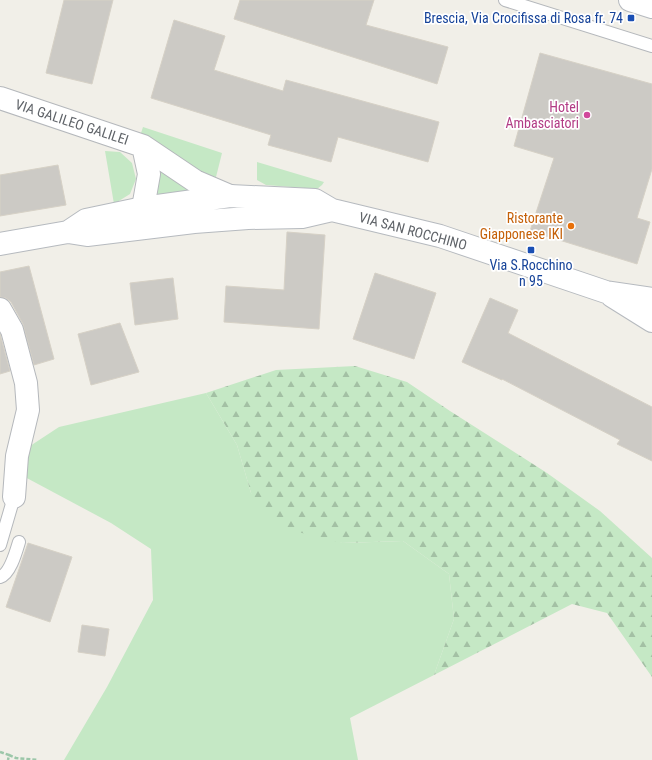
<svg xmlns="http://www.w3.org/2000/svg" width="652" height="760" font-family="'Roboto Condensed',sans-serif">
  <defs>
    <pattern id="forest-firs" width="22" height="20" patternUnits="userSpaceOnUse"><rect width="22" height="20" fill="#c5e8c5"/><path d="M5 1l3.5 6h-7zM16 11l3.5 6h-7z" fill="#a3c0a4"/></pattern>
  </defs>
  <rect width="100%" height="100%" fill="#f1efe8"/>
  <path fill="#c5e8c5" d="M143,127l79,26 -6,24 -19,-3 -56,-41z
    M105,151l15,1 12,11 4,16 -6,15 -16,10z
    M257,162l67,20 -2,3 -5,4 -51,-4 -9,-5z
    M154,166l40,25 -37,10z
    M206,393l31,52 14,48 91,50 61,-2 46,33 5,45 -20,56 -84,43 8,42h-294l43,-73 46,-87 -2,-51 -40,-26 -88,-47 4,-28 32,-21z"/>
  <path fill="url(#forest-firs)" d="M355,366l52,16 43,29 97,62 53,38 52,47v119l-45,-64 -35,-9 -138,71 20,-56 -5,-45 -46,-33 -61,2 -64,-16 -27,-34 -14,-48 -31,-52 70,-23z"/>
  <path fill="#cccac5" stroke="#d6d1c6" d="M64,0h49l-21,84 -46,-11z
    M240,0h134l-8,25 82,22 -11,37 -203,-65z
    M174,20l51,16 -11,34 69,21 3,-11 153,42 -11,40 -90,-25 -7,25 -63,-17 3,-10 -120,-37z
    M540,53l112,31v85l-15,49 13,4 -13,42 -107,-33 24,-73 -40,-12z
    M58,165l8,40 -66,11v-41z
    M287,232l38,3 -6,94 -95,-7 2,-36 58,4z
    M29,266l25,93 -20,6 -11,-41 -12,-22 -5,-4 -6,-1v-25z
    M375,273l61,20 -22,66 -61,-20z
    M173,278l5,41 -43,6 -5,-42z
    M490,298l28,12 -10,23 144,74v54l-35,-17 3,-4 -118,-61v1l-40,-18z
    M120,323l19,49 -48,13 -13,-51z
    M0,334l10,37 -10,3z
    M28,543l44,14 -22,65 -44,-15z
    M82,625l27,4 -4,27 -27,-4z"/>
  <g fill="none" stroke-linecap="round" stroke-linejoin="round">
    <defs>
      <path id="lane" d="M505,0l147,46
        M0,545l14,-48
        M0,577c10,-3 16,-25 19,-35"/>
      <path id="street" d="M0,98l143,48 52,35 35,15
        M143,146l6,28 -6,34
        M0,309l12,21 14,53 2,27 -11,46 -3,41"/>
      <path id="secondary" d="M630,0l22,7
        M68,232l18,-12 57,-12 87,-12 85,4 17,10 108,26 166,56 46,7
        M0,244l68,-12 19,3 107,-13 54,-4 54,-1 30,-7
        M612,296l40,25"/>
    </defs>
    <use href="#lane" stroke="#b5b8bc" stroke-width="14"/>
    <use href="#street" stroke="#b5b8bc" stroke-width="24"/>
    <use href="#secondary" stroke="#b6babf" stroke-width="24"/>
    <path stroke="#9cc7a9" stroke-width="2.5" stroke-dasharray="4 2" stroke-linecap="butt" d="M0,752l9,3 -1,5
      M9,755l7,3 22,2"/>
    <use href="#lane" stroke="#fff" stroke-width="12"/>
    <use href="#street" stroke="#fff" stroke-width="22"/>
    <use href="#secondary" stroke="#fff" stroke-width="22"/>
  </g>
  <g fill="#1a4fb4" stroke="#fff" stroke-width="1.5">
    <rect x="627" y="14" width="8" height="8" rx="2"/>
    <rect x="527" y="246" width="8" height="8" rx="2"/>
  </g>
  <circle fill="#d1479c" stroke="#fff" stroke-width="1.5" cx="587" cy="115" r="4"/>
  <circle fill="#e8710a" stroke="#fff" stroke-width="1.5" cx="571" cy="226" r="4"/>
  <g text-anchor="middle" stroke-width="3.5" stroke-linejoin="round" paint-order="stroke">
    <g font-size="14" fill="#164399" stroke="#fff" text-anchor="end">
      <text x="623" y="23">Brescia, Via Crocifissa di Rosa fr. 74</text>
      <text x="531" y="270" text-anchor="middle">Via S.Rocchino<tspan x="531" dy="16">n 95</tspan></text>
    </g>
    <g font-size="14" fill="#b23c85" stroke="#fff" text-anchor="end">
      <text x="579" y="112">Hotel<tspan x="579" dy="16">Ambasciatori</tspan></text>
    </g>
    <g font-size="14" fill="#5f6368" stroke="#fff">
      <text transform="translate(72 122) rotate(18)" y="5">VIA GALILEO GALILEI</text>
      <text transform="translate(413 231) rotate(15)" y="5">VIA SAN ROCCHINO</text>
    </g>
    <g font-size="14" fill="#c56008" stroke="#fff" text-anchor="end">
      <text x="563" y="223">Ristorante<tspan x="563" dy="16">Giapponese IKI</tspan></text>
    </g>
  </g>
</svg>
